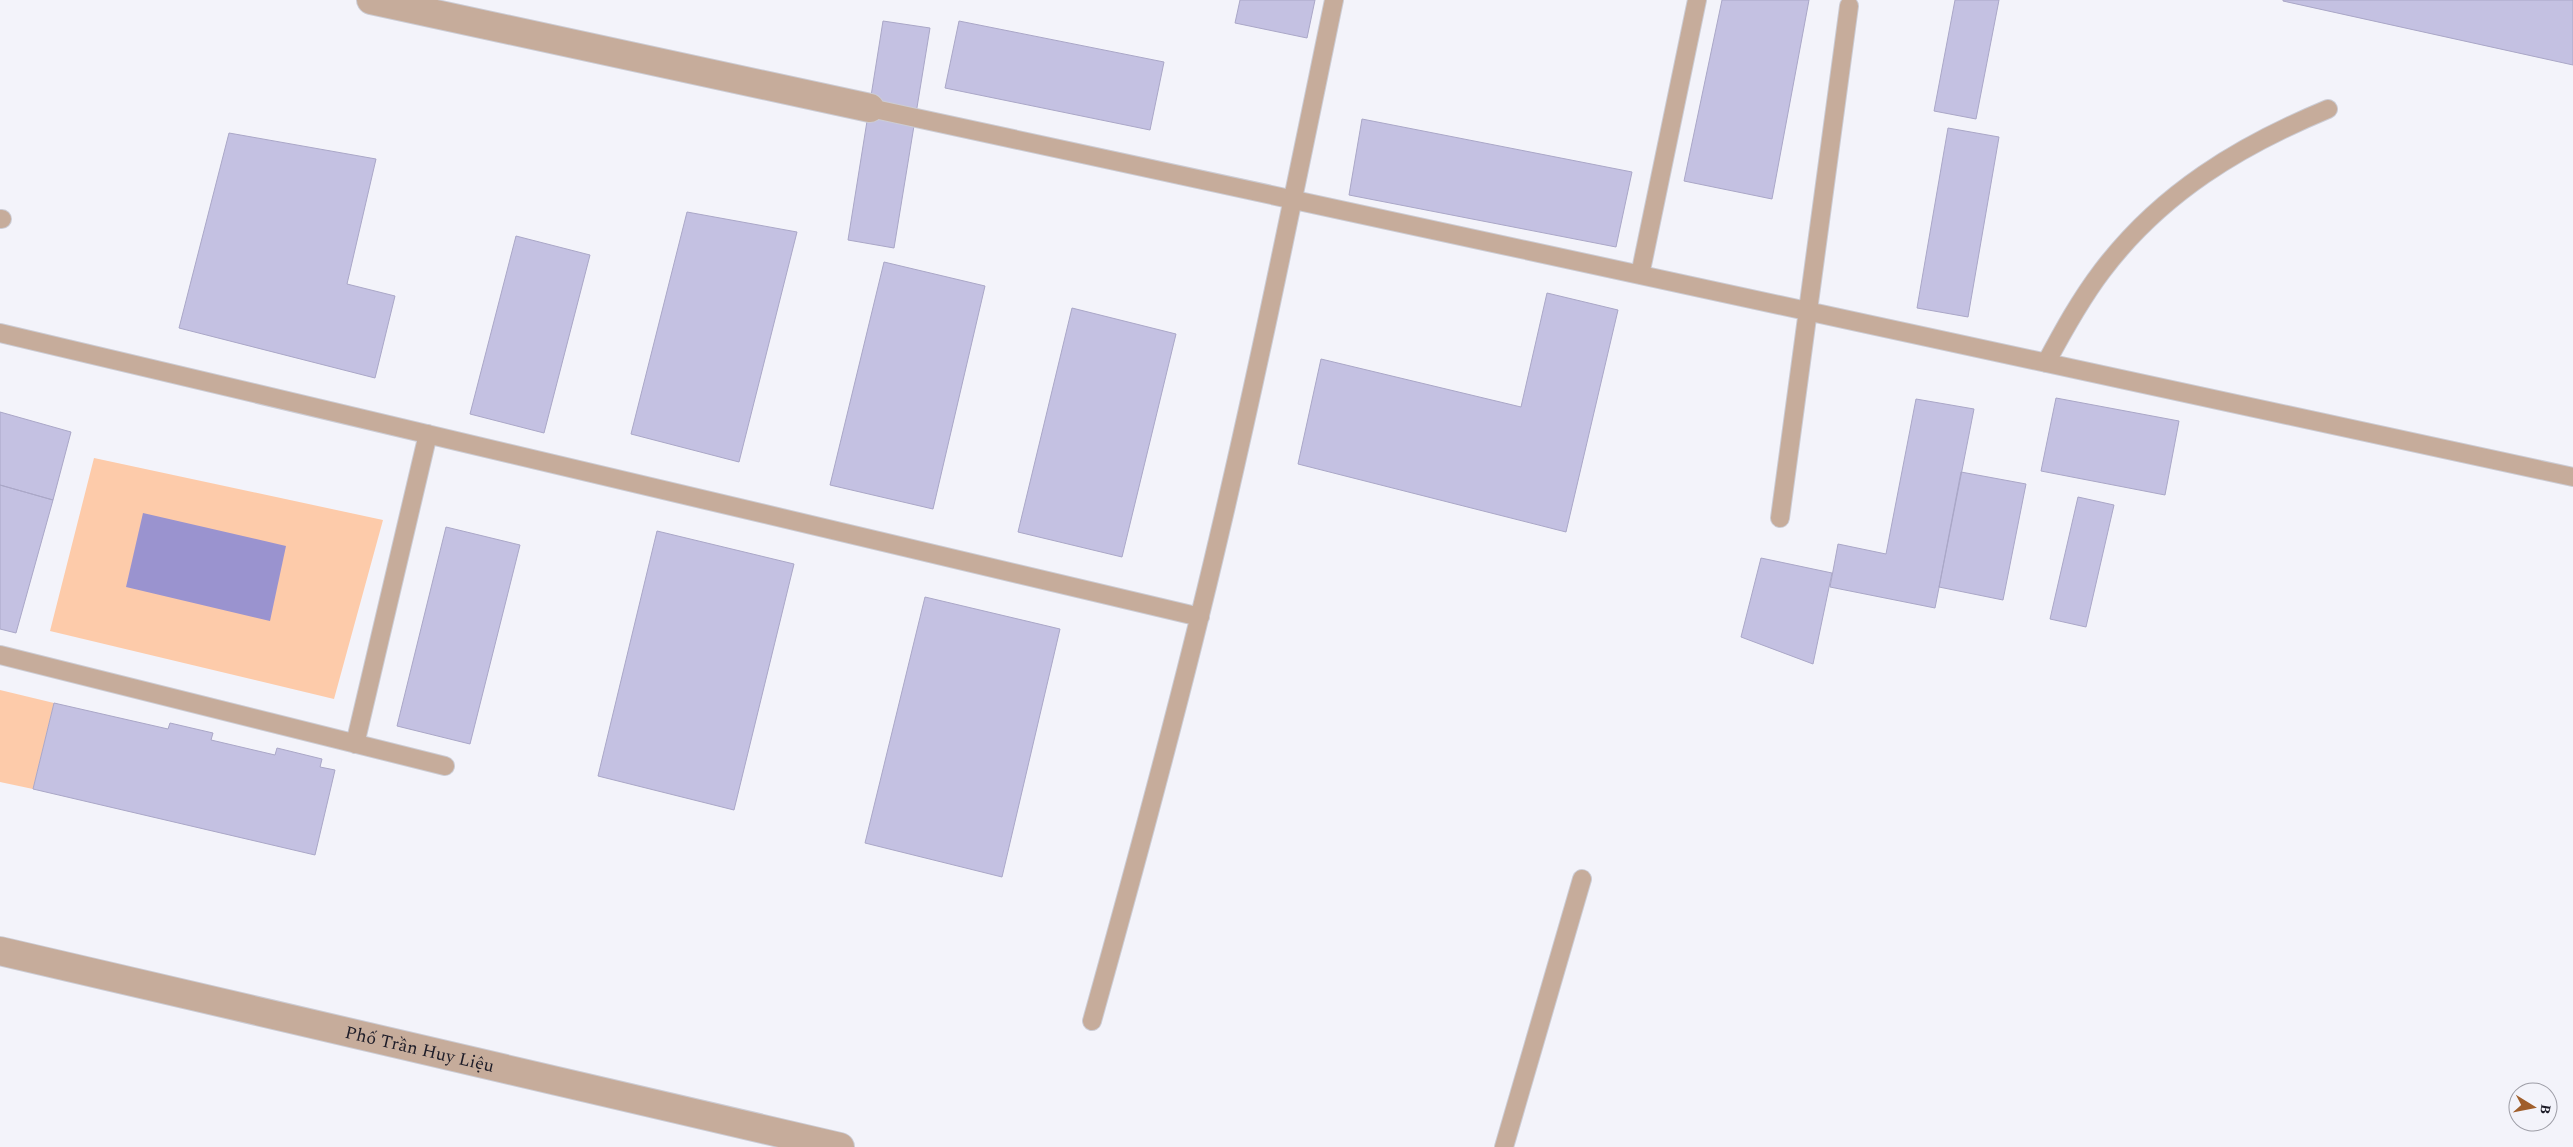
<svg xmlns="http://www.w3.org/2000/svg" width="2573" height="1147" font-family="Spectral,serif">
  <rect width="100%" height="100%" fill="#f3f3fa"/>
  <path fill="#fdcbaa" d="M94,458l289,62 -49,179 -284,-68z
    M0,690l54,13 -21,86 -33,-7z"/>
  <path fill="#9a93cf" d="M143,513l143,33 -16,75 -144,-34z"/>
  <path fill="#c4c1e2" stroke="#aaa7c7" d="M1240,0h75l-8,38 -72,-15z
    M1722,0h87l-37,199 -88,-18z
    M1955,0h44l-23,119 -42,-8z
    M2283,0h290v65l-290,-64z
    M883,21l47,7 -36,220 -46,-8z
    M959,21l205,41 -14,68 -205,-42z
    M1362,119l270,53 -16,75 -267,-52z
    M1948,128l51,9 -31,180 -51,-9z
    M229,133l147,26 -29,125 48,12 -20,82 -196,-50z
    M687,212l110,20 -58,230 -108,-28z
    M516,236l74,19 -46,178 -74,-19z
    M884,262l101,24 -52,223 -103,-24z
    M1547,293l71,17 -52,222 -268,-68 23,-105 200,48z
    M1072,308l104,26 -54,223 -104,-25z
    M2056,398l123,23 -14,74 -124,-24z
    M1916,399l58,10 -39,199 -105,-21 8,-43 48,10z
    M0,412l71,20 -18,68 -53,-15z
    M1961,472l65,12 -23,116 -64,-13z
    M0,485l53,15 -37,133 -16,-4z
    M2078,497l36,8 -28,122 -36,-8z
    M446,527l74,18 -50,199 -73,-18z
    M657,531l137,33 -60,246 -136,-34z
    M1761,558l71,15 -19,91 -72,-27z
    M925,597l135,32 -58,248 -137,-34z
    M54,703l114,26 2,-6 43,10 -2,7 64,15 2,-7 45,11 -2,8 15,3 -20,85 -282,-66z"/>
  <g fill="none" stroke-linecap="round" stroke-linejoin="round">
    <defs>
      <path id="lane" d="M870,108l1703,369
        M0,219h2
        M1640,275l57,-275
        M0,333l1200,284
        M2046,363c17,-32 34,-63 56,-92 59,-78 137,-125 226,-162
        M1780,518l69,-512
        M0,655l445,111
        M355,744l73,-310
        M1092,1021c45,-161 89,-322 127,-485 42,-178 78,-357 115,-536
        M1504,1147l78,-268"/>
      <g id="street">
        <path d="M371,0l499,108"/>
        <path id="s1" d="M0,951l840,196"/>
      </g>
    </defs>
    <use href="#lane" stroke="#ccccd4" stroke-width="20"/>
    <use href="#street" stroke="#ccccd4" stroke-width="30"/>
    <use href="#lane" stroke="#c6ac9b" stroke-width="18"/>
    <use href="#street" stroke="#c6ac9b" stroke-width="28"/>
  </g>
  <g text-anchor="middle" stroke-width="4" stroke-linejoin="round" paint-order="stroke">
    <g font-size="18" fill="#1d1c28" stroke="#f3f3fa">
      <text dy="6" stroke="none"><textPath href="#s1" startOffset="431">Phố Trần Huy Liệu</textPath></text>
    </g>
  </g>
  <g transform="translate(2533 1107) rotate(100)"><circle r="24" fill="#f3f3fa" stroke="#9d9da6"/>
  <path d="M0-4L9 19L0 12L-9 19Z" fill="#a05e2b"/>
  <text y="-8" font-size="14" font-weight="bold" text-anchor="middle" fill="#1d1c28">B</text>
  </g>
</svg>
